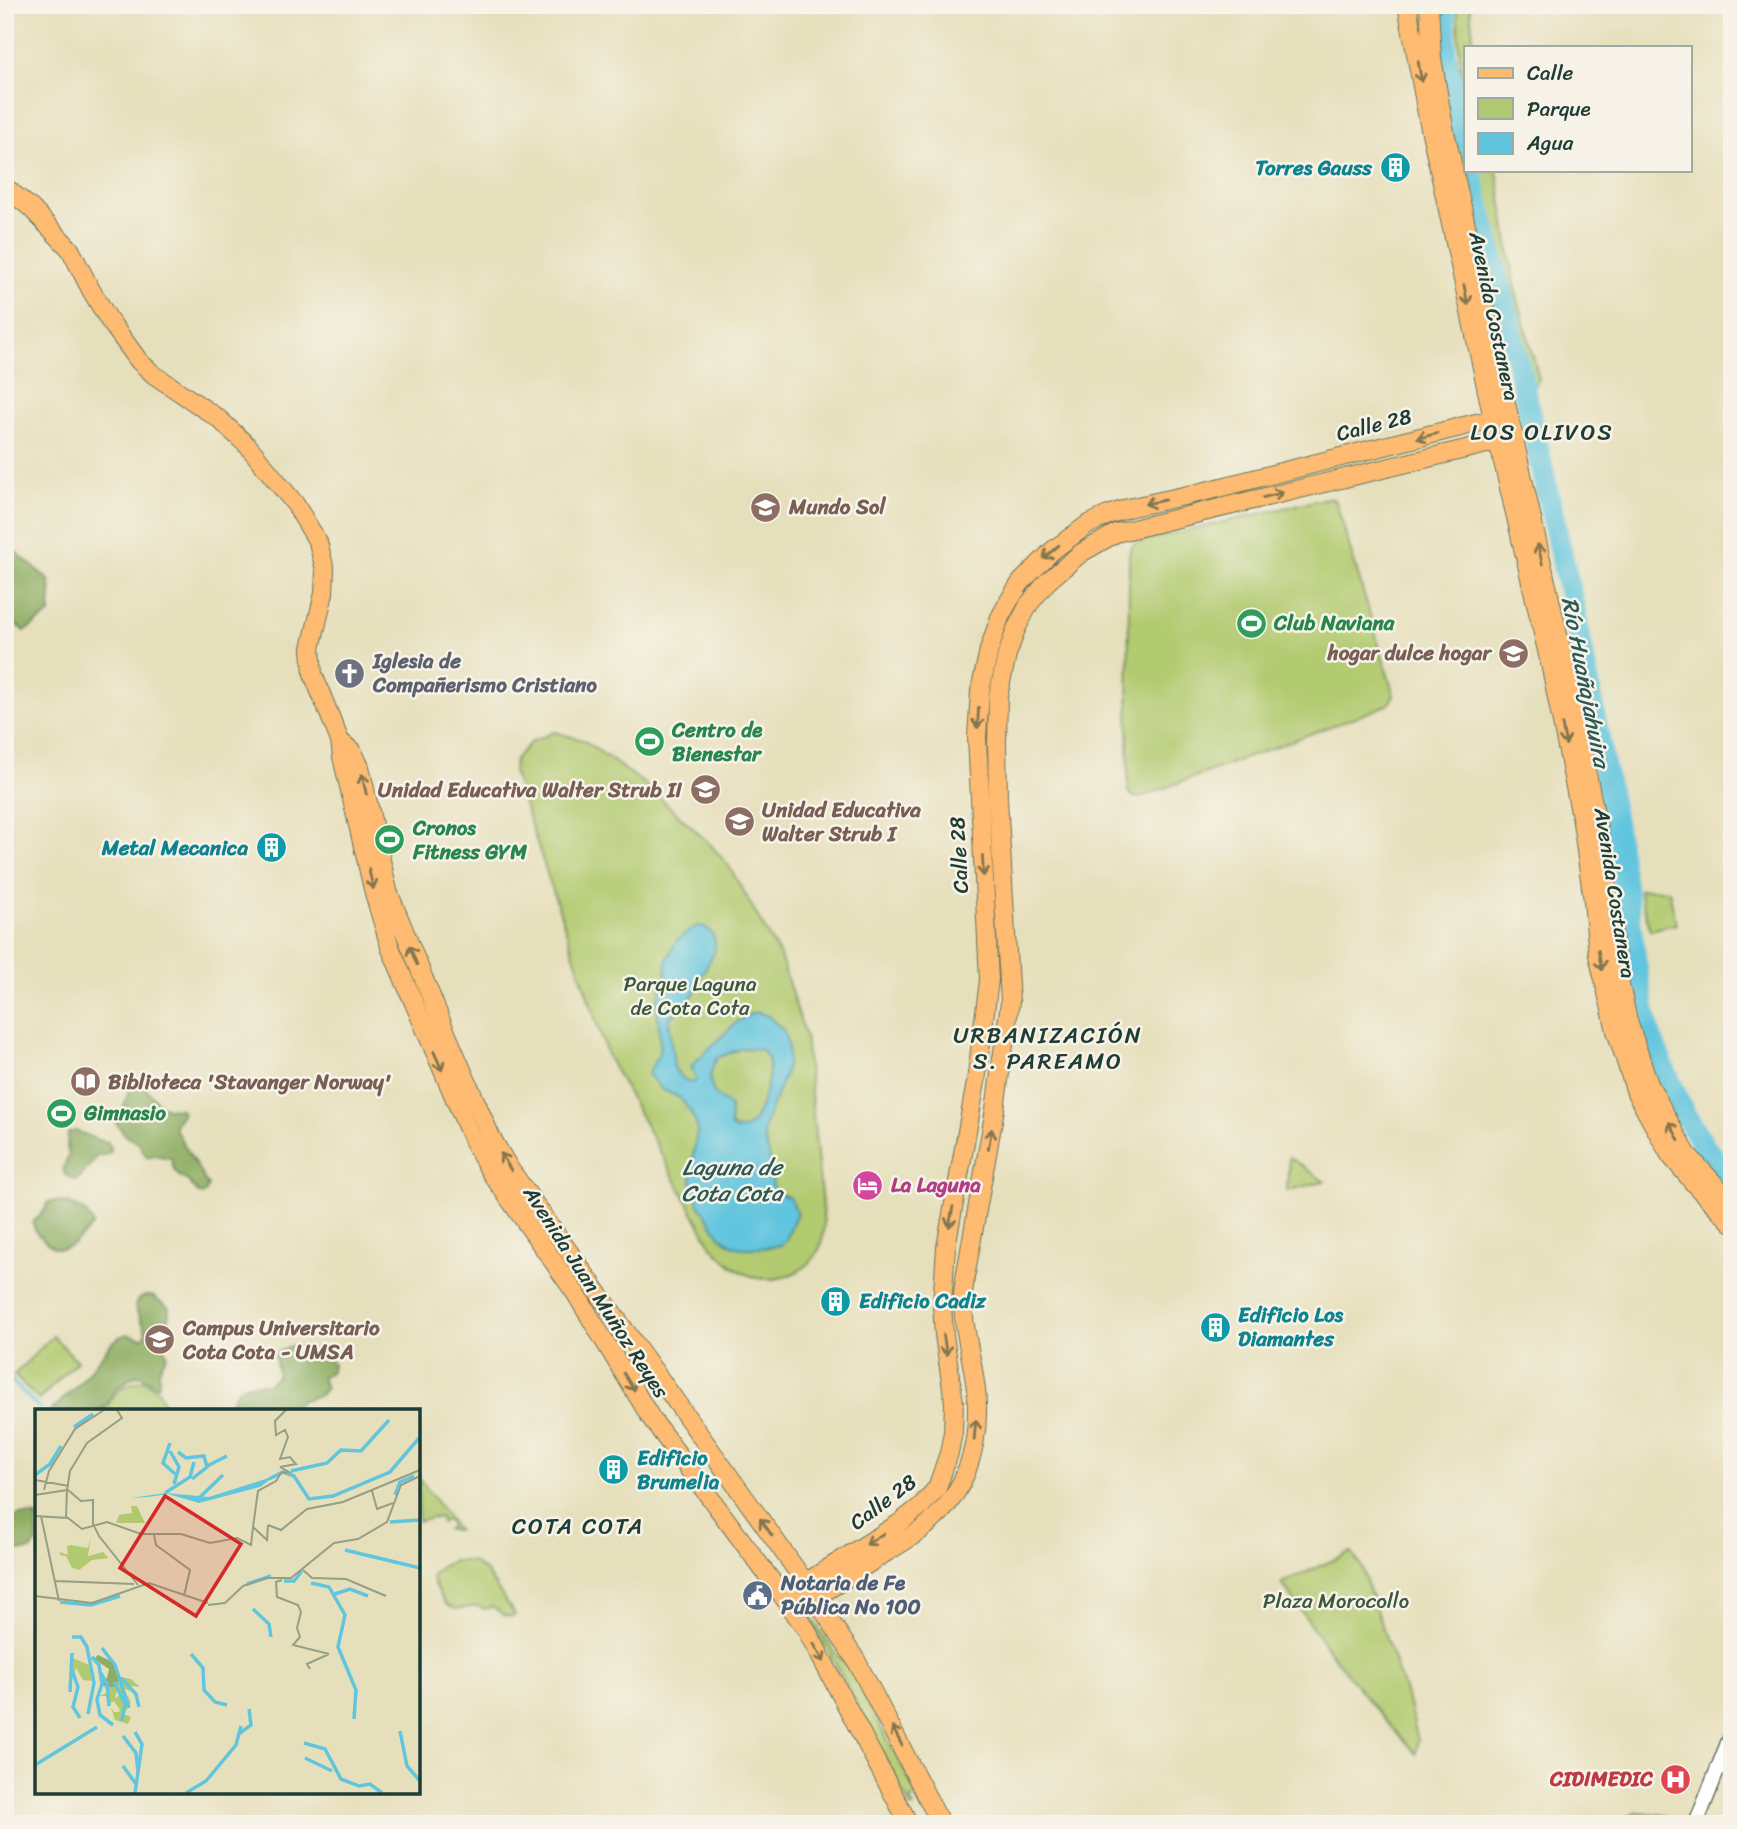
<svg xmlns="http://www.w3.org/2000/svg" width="1737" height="1829" font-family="Sriracha,sans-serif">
  <rect width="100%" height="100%" fill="#f7f3e8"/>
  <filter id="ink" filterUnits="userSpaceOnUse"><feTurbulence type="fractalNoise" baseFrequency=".0143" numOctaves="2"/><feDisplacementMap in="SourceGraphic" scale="14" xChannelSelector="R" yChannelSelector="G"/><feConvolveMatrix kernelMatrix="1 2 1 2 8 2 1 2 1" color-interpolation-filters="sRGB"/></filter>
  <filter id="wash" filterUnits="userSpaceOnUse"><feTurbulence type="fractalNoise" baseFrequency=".00686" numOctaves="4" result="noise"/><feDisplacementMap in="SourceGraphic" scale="28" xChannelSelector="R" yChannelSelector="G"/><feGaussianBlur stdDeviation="1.57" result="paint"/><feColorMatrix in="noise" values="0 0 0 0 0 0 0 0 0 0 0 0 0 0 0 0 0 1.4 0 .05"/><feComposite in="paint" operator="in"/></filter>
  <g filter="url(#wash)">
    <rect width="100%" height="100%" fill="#e6dfbb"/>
    <path fill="#b2ca6f" stroke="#688452" stroke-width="2" d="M1457,5h13l4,42h-8v49l-6,-32z
      M1480,170h17l17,114 25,95 -9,15z
      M1327,498h5l4,4 58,193 -6,10 -250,93 -6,-2 -4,-5 1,-239 6,-9z
      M554,732l29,8 62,44 64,59 20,23 51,90 25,79 19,190c-1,7 -1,15 -4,22 -4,11 -12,19 -22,24 -35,19 -64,2 -87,-26l-103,-188 -95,-286 2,-12 16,-17z
      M1645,889l24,1 7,34 -26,6 -11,-40z
      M1289,1157l35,24 -37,10z
      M53,1336l24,25 -38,39 -25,-25z
      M144,1380l15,11 7,20h-68l10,-4c5,-18 19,-23 36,-27z
      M419,1478l38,52h-11l4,-2v-5l-5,-3 -4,3 -1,-6 -22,4z
      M1351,1552l10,14 47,135 10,39 -2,14 -36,-39 -54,-68 -44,-64z
      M454,1561h17l15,11 29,43 -3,2 -8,-2 -11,-8 -8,2 -7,-3 -23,3 -9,-4c-5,-10 -14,-19 -14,-30l10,-9z
      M811,1616l24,37 17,18 65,125 -7,4 4,7 -3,1c-34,-63 -64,-128 -102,-189z
      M1637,1812c21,1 32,3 50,12h-74z"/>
    <path fill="#8dae62" stroke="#56764b" stroke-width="2" d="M5,543l44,37 2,12 -1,22 -25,17 -20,-13z
      M140,1082l20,23 11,4 9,-1 3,4 -8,13v4l33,57 -2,6 -4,3 -3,-1 -10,-12 -10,-6 -5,-6 -3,-12 -17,-3 -7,2 -9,-15 -11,-5 -13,-17 8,-7 8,-27z
      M75,1131c13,3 20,11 33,11l3,8 -3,4 -12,2 -2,5c-8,5 -9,16 -20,19l-9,-5 -2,-7 6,-12 -2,-9 1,-14z
      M48,1202c17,-2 40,5 45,23 -13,14 -29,35 -48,16 -7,-6 -11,-10 -12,-19l11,-11z
      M145,1296h7l17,12 -1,17 -13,7c2,9 10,14 12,22l-8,16v13l-2,3 -17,-11 -9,3 -16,12 -9,15 -10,6h-45l27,-26 33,-41 8,-7 8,-3 15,4 4,-3c0,-11 -9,-19 -11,-29l4,-7z
      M290,1346h6l10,5 10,-2 12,8 5,7 -1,7 -10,6 4,11 -6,7 -18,5 -13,11h-61c4,-6 3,-11 7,-17 8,-14 20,-10 33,-10l10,-9 -3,-19 3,-4z
      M19,1515l18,1v27l-6,7c-20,4 -27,-8 -25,-26z"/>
    <path fill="#61c5de" stroke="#408189" stroke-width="2" fill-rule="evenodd" d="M697,926l8,1 8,8 2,8 -1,10 -13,23 -3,12 -10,14 -17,15 -2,3 5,47c3,7 13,17 21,15l1,-3 -5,-13 47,-45 12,-7 8,-2 10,4 15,14 5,15v16l-4,15 -19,48 -2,12 6,18 4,32 3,6 14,6 7,14 -11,28 -5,5 -18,3h-22l-9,-3 -12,-9 -21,-32 -8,-19 2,-29 4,-24 -1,-9 -7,-13 -9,-12 -19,-9 -13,-15 11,-21 1,-7 -3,-44 9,-28 1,-14 7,-15 4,-6zM742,1048l20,2c5,5 7,9 7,15 1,14 -8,49 -18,59 -4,4 -9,6 -15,6l-6,-4c0,-6 2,-13 0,-18 -3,-7 -9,-7 -13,-12 -10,-11 -7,-27 0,-38z"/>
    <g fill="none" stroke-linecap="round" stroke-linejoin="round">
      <path stroke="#61c5de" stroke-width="3.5" d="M8,1377l31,31"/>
      <path stroke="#61c5de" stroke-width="23" d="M1444,5l1,49 21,99
        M1470,170l39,153 66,292 40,210 12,77 12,85 11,50 33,75 21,34 28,34"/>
    </g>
  </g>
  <g filter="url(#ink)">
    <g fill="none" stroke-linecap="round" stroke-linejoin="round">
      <defs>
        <path id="minor" d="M1696,1824l36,-91"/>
        <path id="major" d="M1407,5l21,114 23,105 42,195 58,249 31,154 11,79 5,54 18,76 20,62 34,62 28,33 34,35
          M1429,5l3,53 12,69 121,539 33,162 13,86 6,57 11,50 21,63 26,49 12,21 45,49
          M5,187l26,21 39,41 21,41 18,30 30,41 14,13 66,45 30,28 46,57 23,38 7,28 -1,23 -13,55 2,26 27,67 2,16 32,136 16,54 83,194 18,32 85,121 75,124 131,177 24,34 103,195
          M340,741l13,11 7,15 28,124 56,137 47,109 18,31 286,400 61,92 85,164
          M782,1595l18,6 15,-3c22,-14 45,-29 67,-43 18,-11 38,-22 53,-37 31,-29 43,-70 42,-112 0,-34 -13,-67 -14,-101 -1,-9 1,-18 2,-27l30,-169 15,-107 -12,-204 -1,-55 1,-47 9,-41 9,-26 13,-25 18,-22 34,-29 35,-20 383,-92 15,-5
          M782,1595l34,-19 82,-52 23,-18 16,-18 12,-35 4,-21 1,-30 -10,-67 -2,-30 4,-58 30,-165 13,-102 -12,-243 3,-46 9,-41 11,-33 10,-18 11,-17 32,-32 34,-25 21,-10 20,-7 74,-16 306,-77"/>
      </defs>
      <use href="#minor" stroke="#657663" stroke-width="17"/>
      <use href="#major" stroke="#657663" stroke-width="20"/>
      <use href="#minor" stroke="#fff" stroke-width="14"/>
      <use href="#major" stroke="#febb71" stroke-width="18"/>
    </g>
    <defs><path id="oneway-shaft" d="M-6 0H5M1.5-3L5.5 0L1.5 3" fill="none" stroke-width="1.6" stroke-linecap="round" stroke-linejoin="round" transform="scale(1.75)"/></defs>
    <g stroke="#83764f">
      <use href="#oneway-shaft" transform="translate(1420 72) rotate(80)"/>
      <use href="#oneway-shaft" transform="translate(1466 295) rotate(78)"/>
      <use href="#oneway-shaft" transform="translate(1427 436) rotate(166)"/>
      <use href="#oneway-shaft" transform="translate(1273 495) rotate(-14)"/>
      <use href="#oneway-shaft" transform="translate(1155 502) rotate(168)"/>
      <use href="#oneway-shaft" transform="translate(1051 552) rotate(139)"/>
      <use href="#oneway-shaft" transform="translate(1540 554) rotate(-103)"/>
      <use href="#oneway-shaft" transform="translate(978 718) rotate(93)"/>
      <use href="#oneway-shaft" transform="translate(1564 735) rotate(79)"/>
      <use href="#oneway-shaft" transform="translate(364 784) rotate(-103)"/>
      <use href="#oneway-shaft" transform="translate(983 866) rotate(87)"/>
      <use href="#oneway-shaft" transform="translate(371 879) rotate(77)"/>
      <use href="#oneway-shaft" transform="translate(413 955) rotate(-112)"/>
      <use href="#oneway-shaft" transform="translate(1600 960) rotate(79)"/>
      <use href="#oneway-shaft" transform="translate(438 1061) rotate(66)"/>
      <use href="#oneway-shaft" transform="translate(1674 1131) rotate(-119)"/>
      <use href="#oneway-shaft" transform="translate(990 1139) rotate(-80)"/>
      <use href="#oneway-shaft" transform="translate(506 1162) rotate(-121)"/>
      <use href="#oneway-shaft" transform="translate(951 1217) rotate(101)"/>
      <use href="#oneway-shaft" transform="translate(945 1345) rotate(81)"/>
      <use href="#oneway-shaft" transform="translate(629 1382) rotate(58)"/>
      <use href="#oneway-shaft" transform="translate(975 1430) rotate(-85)"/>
      <use href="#oneway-shaft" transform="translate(766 1527) rotate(-125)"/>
      <use href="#oneway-shaft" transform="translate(875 1539) rotate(147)"/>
      <use href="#oneway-shaft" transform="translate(819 1653) rotate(61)"/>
      <use href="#oneway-shaft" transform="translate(897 1736) rotate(-118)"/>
    </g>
  </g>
  <defs>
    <symbol id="building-disc" viewBox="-11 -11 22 22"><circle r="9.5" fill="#0f9aa8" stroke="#f7f3e8"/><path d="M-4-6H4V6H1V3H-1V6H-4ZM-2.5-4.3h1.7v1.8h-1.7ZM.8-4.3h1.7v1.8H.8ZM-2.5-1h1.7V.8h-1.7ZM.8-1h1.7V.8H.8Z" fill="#fff"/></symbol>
    <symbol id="school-disc" viewBox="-11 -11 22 22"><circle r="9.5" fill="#8d6e63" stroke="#f7f3e8"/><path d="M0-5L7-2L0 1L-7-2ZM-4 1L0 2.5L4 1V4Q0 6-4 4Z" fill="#fff"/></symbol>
    <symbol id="stadium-disc" viewBox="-11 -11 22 22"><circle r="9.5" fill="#2e9e5b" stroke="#f7f3e8"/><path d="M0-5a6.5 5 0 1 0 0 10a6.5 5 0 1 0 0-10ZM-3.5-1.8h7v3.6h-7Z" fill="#fff"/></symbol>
    <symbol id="church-disc" viewBox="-11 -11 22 22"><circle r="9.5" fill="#6b7280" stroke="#f7f3e8"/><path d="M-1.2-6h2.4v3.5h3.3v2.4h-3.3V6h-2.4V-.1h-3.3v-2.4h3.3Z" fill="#fff"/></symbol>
    <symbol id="library-disc" viewBox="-11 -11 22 22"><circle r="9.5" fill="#8d6e63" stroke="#f7f3e8"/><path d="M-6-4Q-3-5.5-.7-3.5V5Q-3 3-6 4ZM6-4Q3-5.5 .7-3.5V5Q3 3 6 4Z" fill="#fff"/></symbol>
    <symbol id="hotel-disc" viewBox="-11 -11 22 22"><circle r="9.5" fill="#d1479c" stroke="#f7f3e8"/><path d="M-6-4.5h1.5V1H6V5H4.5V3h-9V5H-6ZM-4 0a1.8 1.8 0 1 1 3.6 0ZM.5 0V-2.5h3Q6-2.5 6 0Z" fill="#fff"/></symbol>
    <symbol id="university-disc" viewBox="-11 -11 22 22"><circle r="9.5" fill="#8d6e63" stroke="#f7f3e8"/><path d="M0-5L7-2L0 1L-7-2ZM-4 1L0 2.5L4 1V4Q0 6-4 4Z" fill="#fff"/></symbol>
    <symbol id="civic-disc" viewBox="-11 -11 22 22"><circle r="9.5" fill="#5c6f8a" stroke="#f7f3e8"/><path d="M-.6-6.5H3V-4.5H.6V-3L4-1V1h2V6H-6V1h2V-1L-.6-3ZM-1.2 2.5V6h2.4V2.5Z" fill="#fff"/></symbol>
    <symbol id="hospital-disc" viewBox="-11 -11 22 22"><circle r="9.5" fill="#e0444e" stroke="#f7f3e8"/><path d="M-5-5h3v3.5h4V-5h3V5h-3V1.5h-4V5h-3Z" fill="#fff"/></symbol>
  </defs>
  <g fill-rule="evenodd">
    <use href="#building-disc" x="1378" y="150" width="35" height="35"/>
    <use href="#school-disc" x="748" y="490" width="35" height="35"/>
    <use href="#stadium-disc" x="1234" y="606" width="35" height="35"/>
    <use href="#school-disc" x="1496" y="636" width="35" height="35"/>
    <use href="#church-disc" x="332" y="656" width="35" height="35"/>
    <use href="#stadium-disc" x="632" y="724" width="35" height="35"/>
    <use href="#school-disc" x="688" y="772" width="35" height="35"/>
    <use href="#school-disc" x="722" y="804" width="35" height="35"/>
    <use href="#stadium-disc" x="372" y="822" width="35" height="35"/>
    <use href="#building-disc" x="254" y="830" width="35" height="35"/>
    <use href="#library-disc" x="68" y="1064" width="35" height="35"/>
    <use href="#stadium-disc" x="44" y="1096" width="35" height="35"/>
    <use href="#hotel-disc" x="850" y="1168" width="35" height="35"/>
    <use href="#building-disc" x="818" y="1284" width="35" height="35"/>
    <use href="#building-disc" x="1198" y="1310" width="35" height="35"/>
    <use href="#university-disc" x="142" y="1322" width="35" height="35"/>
    <use href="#building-disc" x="596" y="1452" width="35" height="35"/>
    <use href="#civic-disc" x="740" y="1578" width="35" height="35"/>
    <use href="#hospital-disc" x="1658" y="1762" width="35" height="35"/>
  </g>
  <g text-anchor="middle" stroke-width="5" stroke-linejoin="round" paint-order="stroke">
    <g font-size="21" font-weight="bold" fill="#0d838f" stroke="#f7f3e8" text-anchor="start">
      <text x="1372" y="175" text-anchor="end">Torres Gauss</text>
      <text x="248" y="855" text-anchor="end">Metal Mecanica</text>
      <text x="859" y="1308">Edificio Cadiz</text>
      <text x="1238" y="1322">Edificio Los<tspan x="1238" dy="24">Diamantes</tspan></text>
      <text x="637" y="1465">Edificio<tspan x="637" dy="24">Brumelia</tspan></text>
    </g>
    <g font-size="21" fill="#1f3d34" stroke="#f7f3e8">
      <text transform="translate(1494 316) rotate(78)" y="7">Avenida Costanera</text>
      <text transform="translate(1374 425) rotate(-14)" y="7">Calle 28</text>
      <text transform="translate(959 855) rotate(-93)" y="7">Calle 28</text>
      <text transform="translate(1615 893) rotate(81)" y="7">Avenida Costanera</text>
      <text transform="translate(596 1292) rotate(57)" y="7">Avenida Juan Muñoz Reyes</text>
      <text transform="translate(883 1502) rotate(-37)" y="7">Calle 28</text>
    </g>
    <g font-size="21" font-weight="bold" fill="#785e54" stroke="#f7f3e8" text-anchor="start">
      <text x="789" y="514">Mundo Sol</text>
      <text x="1491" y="660" text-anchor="end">hogar dulce hogar</text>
      <text x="682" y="797" text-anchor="end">Unidad Educativa Walter Strub II</text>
      <text x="762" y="817">Unidad Educativa<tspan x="762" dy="24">Walter Strub I</tspan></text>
      <text x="108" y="1089">Biblioteca 'Stavanger Norway'</text>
      <text x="183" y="1335">Campus Universitario<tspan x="183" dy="24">Cota Cota - UMSA</tspan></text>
    </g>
    <g font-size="21" font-weight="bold" fill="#27864d" stroke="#f7f3e8" text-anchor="start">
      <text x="1274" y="630">Club Naviana</text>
      <text x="672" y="737">Centro de<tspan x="672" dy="24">Bienestar</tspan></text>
      <text x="413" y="835">Cronos<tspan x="413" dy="24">Fitness GYM</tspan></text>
      <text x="84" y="1120">Gimnasio</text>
    </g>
    <g font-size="21" font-weight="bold" fill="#5b616d" stroke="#f7f3e8" text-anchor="start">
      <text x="373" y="668">Iglesia de<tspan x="373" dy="24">Compañerismo Cristiano</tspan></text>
    </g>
    <g font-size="21" fill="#3c5940" stroke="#f7f3e8">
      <text x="690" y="991">Parque Laguna<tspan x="690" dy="24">de Cota Cota</tspan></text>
      <text x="1336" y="1608">Plaza Morocollo</text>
    </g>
    <g font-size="21" font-weight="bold" fill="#b23c85" stroke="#f7f3e8" text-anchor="start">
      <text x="891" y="1192">La Laguna</text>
    </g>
    <g font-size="21" font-weight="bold" fill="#4e5e75" stroke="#f7f3e8" text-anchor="start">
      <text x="781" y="1590">Notaria de Fe<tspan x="781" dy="24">Pública No 100</tspan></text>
    </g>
    <g font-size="21" font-weight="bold" fill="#be3a42" stroke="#f7f3e8" text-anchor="end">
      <text x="1653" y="1786">CIDIMEDIC</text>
    </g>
    <g font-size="23" letter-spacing="2" fill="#1f3d34" stroke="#f7f3e8">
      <text x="1542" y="440">LOS OLIVOS</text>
      <text x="1048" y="1043">URBANIZACIÓN<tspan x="1048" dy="26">S. PAREAMO</tspan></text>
      <text x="578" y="1534">COTA COTA</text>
    </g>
    <g font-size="23" font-style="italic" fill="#2c5856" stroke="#f7f3e8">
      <text transform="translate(1586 682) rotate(79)" y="8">Río Huañajahuira</text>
      <text x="732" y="1175">Laguna de<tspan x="732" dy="26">Cota Cota</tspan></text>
    </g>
  </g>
  <g transform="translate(35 1409)">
    <rect width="385" height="385" fill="#e6dfbb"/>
    <path d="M96,97h6l8,17h-29l3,-8 13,-2zM56,126l-3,21 15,-4 6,6 -17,2 -13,10 -7,-2 -6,-12 -6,-1v-3l8,3 -1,-9 4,-1 17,3zM38,249l16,7 3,16 -9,-1 -7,-12 -2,6 -3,-3zM80,255l5,13 11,2 9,8 -8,-1 -2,5 -7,-3 8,14 -7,12 7,3 -3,7 -13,-4 -4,-13 3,5h5l1,-2 -6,-9 -5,3 -3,-8h-7l10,-4 -5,-5 8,-1 5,4 -2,8 7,-3 -7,-12z" fill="#b2ca6f"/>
    <path d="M63,246l15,7 9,18 -7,3 10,18 -11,-14 -12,-1 -1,-7 6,-1 2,-9 -15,-10z" fill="#8dae62"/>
    <path d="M240,67l-15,11 -61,16 -31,-9 -20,3 -17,1 35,-5 43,4z" fill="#61c5de"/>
    <path fill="none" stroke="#61c5de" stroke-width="3.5" d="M39,18l19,-13M135,34l-7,20 12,11M135,42l9,16 -5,17M143,43l8,6 18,-2 3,11 -15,12M172,57l20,-10M256,62l36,-8 14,-13 20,1 28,-31M0,66l15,-11 11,-18M234,70l14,-7 11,4 15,23 24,-3 57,-24 30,-35M130,84l25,-16 4,-15M360,86l5,-13 14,-6M164,89l24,-23M355,113l30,-2M310,141l75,18M249,172h10l8,-10M276,174l18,4 16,28 -7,32 18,43 -2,29M212,175l24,-8M300,185l15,-5 18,7M25,193l31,3 29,-9M218,200l16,15 2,13M37,228h9l6,10 7,36 -6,31M67,239l13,17 14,43M156,245l12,14 1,22 11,12 12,3M57,248l7,8 3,19 -5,15 3,16 13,10M37,261l6,17 -5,20 7,11M65,263l7,11 2,23M86,269l15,16 3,13M79,273l11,22 -3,17M35,283l2,-39M365,322l7,35 13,15M205,324l11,-8 -2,-16M88,327l13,17 2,18M269,334l21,6 16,30 18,7 11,-2 12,9M270,349l27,13M0,356l62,-38M88,357l13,18M100,384l7,-49 -7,-12M151,384l20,-12 30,-36 5,-19"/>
    <path fill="none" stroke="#969e85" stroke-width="2" d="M245,58l16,-3 -6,-7 -10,2 8,-22 -3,-7 -9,5 -1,-14 11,-11M0,71l34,6M9,81l5,-19 26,-42 29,-19M32,81l3,-19 17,-28 35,-25 -5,-8M33,81l13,11 12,-1v24l6,12 39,49M337,82l5,18 16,-6M0,86l32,-5M0,107l33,2 14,11 25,-7 34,12h40l29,9 27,-5 14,7 2,-18 14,13 1,-15M6,107l18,85M31,109l1,-29M233,116l13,5 26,-21 36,-7 77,-32M218,118l5,-36 18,-10 5,-8 8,-1 -9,-5M119,126l2,10 34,25 -6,26M268,161l9,8 34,1 40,17M247,171l-6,2 1,15 21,8 3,7 -4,16 3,9 -7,8 36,9M20,172l79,3M208,177l24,-8h24l43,-35 24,-4 29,-17 14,-37 19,-9M0,187l57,7 57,-20 59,20M173,196l17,-2 18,-17M275,260l-3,-5 22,-10"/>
    <path fill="#d62828" fill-opacity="0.15" stroke="#d62828" stroke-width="3.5" d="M130,87l76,48 -45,72 -76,-48z"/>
    <rect width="385" height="385" fill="none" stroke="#1f3d34" stroke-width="3.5"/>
  </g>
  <rect width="1737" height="1829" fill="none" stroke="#f7f3e8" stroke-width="28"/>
  <rect x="1464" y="46" width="228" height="126" fill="#f7f3e8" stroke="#a1aaa0" stroke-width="2"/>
  <rect x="1478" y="68" width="35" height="10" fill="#febb71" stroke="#a1aaa0" stroke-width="2"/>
  <text x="1527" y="80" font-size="21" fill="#1f3d34">Calle</text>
  <rect x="1478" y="98" width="35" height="21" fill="#b2ca6f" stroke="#a1aaa0" stroke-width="2"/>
  <text x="1527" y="116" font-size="21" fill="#1f3d34">Parque</text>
  <rect x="1478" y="133" width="35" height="21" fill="#61c5de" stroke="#a1aaa0" stroke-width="2"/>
  <text x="1527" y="150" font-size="21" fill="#1f3d34">Agua</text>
</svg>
